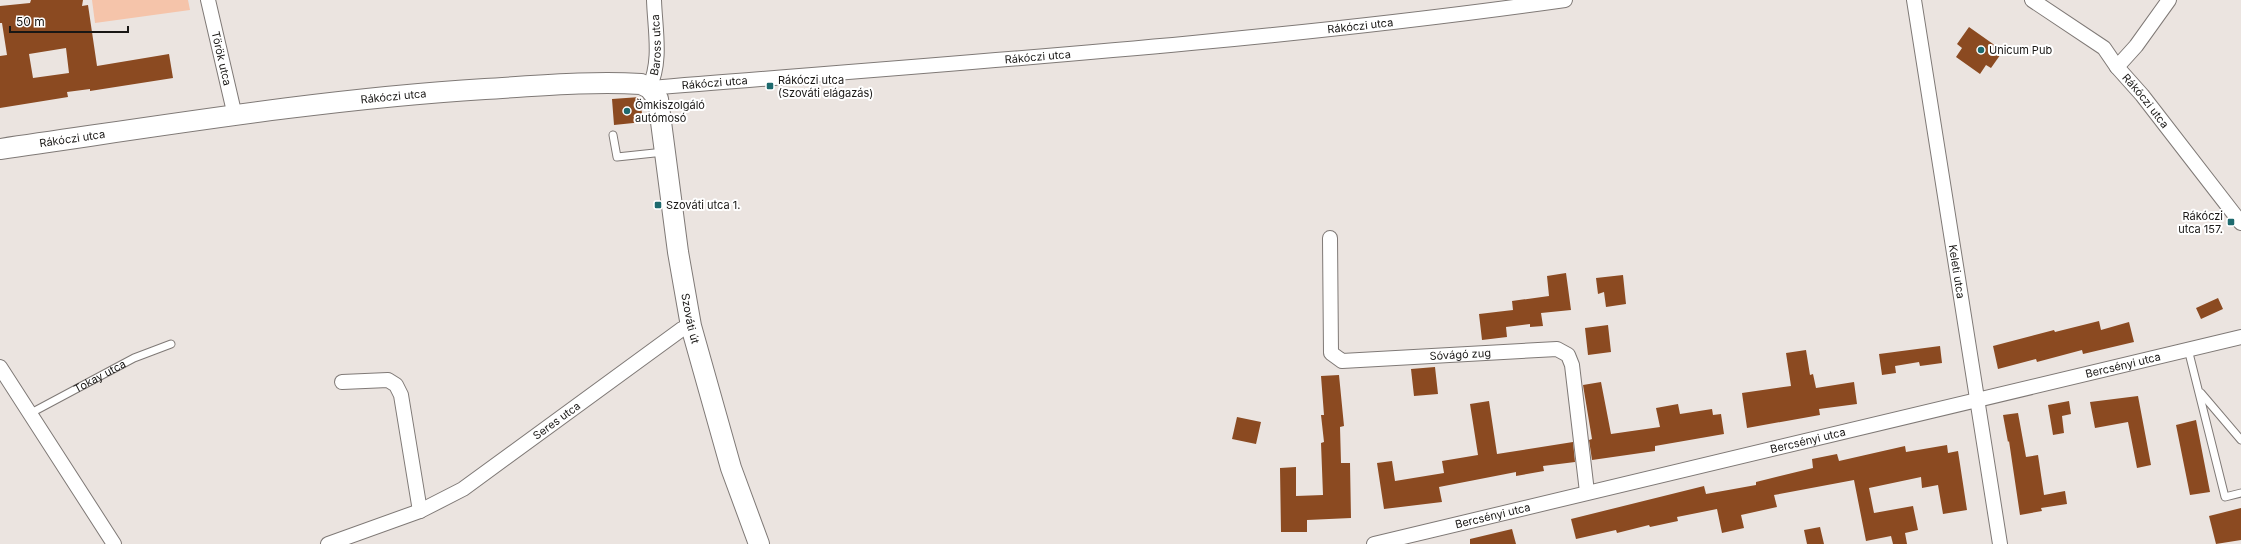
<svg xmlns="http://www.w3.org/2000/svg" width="2241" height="544" font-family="Inter,sans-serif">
  <rect width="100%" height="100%" fill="#ebe4e0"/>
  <path fill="#f5c4aa" d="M92,0h96l2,10 -95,13z"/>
  <path fill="#8b4a21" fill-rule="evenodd" d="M31,0h52l-1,6 6,-1 9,61 72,-12 4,24 -83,13v-2l-23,3 1,5 -68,11v-52l7,-1 -5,-32h-2v-17l30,-3zM66,48l3,25 -36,5 -4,-24z
    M1969,27l34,24 -12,17 -5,-3 -6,9 -24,-17 6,-9 -5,-4z
    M640,97l3,25 -29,3 -2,-26z
    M1566,273l5,37 -30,3 2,13 -13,1v-3l-24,3 1,10 -25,3 -3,-26 34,-4 -1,-9 37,-5 -2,-20z
    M1623,275l3,29 -20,3 -2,-15 -6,2 -2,-16z
    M2218,298l5,11 -22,10 -5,-11z
    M2099,321l2,9 28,-8 5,20 -51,12 -1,-4 -45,12 -1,-3 -38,10 -5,-23 61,-16 1,2z
    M1608,325l3,27 -23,3 -3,-27z
    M1940,346l2,17 -22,3 -1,-4 -24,4 1,7 -14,2 -3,-21z
    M1806,350l4,25 3,-1 3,14 38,-6 3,22 -38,5 1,6 -73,13 -5,-35 49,-7 -5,-33z
    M1435,367l3,27 -24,2 -3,-27z
    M1339,375l5,51 -4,1 1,36h9l1,55 -44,2v12h-26l-1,-64 16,-1v29l27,-1 -2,-52 3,-1 -3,-27h3l-3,-39z
    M1601,382l10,52 49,-7 -4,-19 22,-4 2,10 32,-5 1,6 8,-1 3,20 -69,12v5l-63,9 -3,-20 3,-1 -9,-54z
    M2138,396l13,69 -14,3 -9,-46 -33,6 -5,-26z
    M1489,401l8,53 76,-12 2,20 -32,4 1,5 -28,5v-4l-77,15 3,15 -58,7 -7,-46 15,-2 3,20 49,-8 -2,-12 36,-6 -8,-51z
    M2069,401l2,13 -9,2 2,17 -11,2 -5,-30z
    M2018,413l8,44 12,-2 6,40 21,-4 2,13 -26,4 1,3 -22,4 -11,-74 -1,1 -5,-27z
    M1237,417l24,5 -5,22 -24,-5z
    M2196,420l14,72 -20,3 -14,-70z
    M1947,445l1,8 10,-2 9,59 -24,4 -5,-29 -16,3 -1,-11 -52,11 5,25 39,-7 5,24 -13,3 2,11h-14l-2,-8 -25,5 -12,-61 -80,15 3,12 -36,8 3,13 -22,5 -5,-24 -40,8 1,4 -28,6 -1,-2 -32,8 -1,-3 -40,9 -5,-20 133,-33 2,8 50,-9v-3l57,-14 -1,-9 25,-5 2,7 66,-15 1,6z
    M2241,508v32l-25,4 -7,-28z
    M1820,527l4,17h-17l-3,-14z
    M1512,529l4,15h-46v-5z"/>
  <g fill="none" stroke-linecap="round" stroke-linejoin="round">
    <defs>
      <g id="service">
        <path d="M613,135l4,22 47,-5"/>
        <path d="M2188,349l37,148 16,-4"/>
        <path d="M2201,393l40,47"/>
        <path id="s1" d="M31,413l103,-55 37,-14"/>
      </g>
      <g id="minor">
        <path id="s2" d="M208,0l27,116"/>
        <path id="s3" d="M1914,0l86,544"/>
        <path id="s4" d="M2032,0l72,48 13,19 25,28 99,128"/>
        <path d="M2117,67l19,-21 33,-46"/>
        <path id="s5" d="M649,88c305,-25 612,-45 916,-88"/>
        <path id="s6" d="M649,88c13,-27 6,-58 5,-88"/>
        <path id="s7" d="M1330,238l1,115 11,8 215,-12 11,6 4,10 15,127"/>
        <path d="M0,367l114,177"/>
        <path d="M342,382l46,-2 8,5 5,10 19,116"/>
        <path id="s8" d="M328,544l92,-33 43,-22 219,-160 9,-3"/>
        <path id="s9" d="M1374,544l867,-207"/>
      </g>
      <g id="secondary">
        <path id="s10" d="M0,149c161,-23 322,-50 485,-60 52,-3 104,-8 156,-5l8,4 9,11 20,153 13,74 40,142 28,76"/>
      </g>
    </defs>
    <use href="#service" stroke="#7f7976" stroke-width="9"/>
    <use href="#minor" stroke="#7f7976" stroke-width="16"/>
    <use href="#secondary" stroke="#7f7976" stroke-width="22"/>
    <use href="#service" stroke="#fff" stroke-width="7"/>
    <use href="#minor" stroke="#fff" stroke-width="14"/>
    <use href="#secondary" stroke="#fff" stroke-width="20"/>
  </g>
  <g fill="#1e6a6e" stroke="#fff" stroke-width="1.5">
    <circle cx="1981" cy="50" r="4"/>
    <rect x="766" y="82" width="8" height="8" rx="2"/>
    <circle cx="627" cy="111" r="4"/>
    <rect x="654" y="201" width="8" height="8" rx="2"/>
    <rect x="2227" y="218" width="8" height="8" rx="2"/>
  </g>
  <g text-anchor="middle" stroke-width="4" stroke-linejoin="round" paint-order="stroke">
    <g font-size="11" fill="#191715" stroke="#fff">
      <text dy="4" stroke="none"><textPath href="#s5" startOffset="714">Rákóczi utca</textPath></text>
      <text dy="4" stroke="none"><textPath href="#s6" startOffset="44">Baross utca</textPath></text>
      <text dy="4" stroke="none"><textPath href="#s5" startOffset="390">Rákóczi utca</textPath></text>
      <text dy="4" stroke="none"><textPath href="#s2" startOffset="60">Török utca</textPath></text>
      <text dy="4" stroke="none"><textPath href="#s5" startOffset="66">Rákóczi utca</textPath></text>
      <text dy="4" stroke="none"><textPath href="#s10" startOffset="397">Rákóczi utca</textPath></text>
      <text dy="4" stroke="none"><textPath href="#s4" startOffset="154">Rákóczi utca</textPath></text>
      <text dy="4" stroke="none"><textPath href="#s10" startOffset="73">Rákóczi utca</textPath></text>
      <text dy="4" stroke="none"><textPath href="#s3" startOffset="275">Keleti utca</textPath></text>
      <text dy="4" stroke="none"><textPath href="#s10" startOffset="890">Szováti út</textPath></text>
      <text dy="4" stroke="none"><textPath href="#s7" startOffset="247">Sóvágó zug</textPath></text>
      <text dy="4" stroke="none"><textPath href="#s9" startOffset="770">Bercsényi utca</textPath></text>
      <text dy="4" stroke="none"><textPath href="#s1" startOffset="78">Tokay utca</textPath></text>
      <text dy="4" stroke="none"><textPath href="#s8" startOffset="262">Seres utca</textPath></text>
      <text dy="4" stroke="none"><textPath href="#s9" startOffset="446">Bercsényi utca</textPath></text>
      <text dy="4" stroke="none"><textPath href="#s9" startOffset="122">Bercsényi utca</textPath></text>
    </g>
    <g font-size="11" fill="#191715" stroke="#fff" text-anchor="start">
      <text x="1989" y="54">Unicum Pub</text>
      <text x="778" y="84">Rákóczi utca<tspan x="778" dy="13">(Szováti elágazás)</tspan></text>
      <text x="635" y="109">Ömkiszolgáló<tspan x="635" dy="13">autómosó</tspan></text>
      <text x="666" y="209">Szováti utca 1.</text>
      <text x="2223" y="220" text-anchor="end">Rákóczi<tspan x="2223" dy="13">utca 157.</tspan></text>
    </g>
  </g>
  <path d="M10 26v6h118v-6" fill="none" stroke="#191715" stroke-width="2"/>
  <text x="16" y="26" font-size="12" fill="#191715" stroke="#ffffff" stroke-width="3" paint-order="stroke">50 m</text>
</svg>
